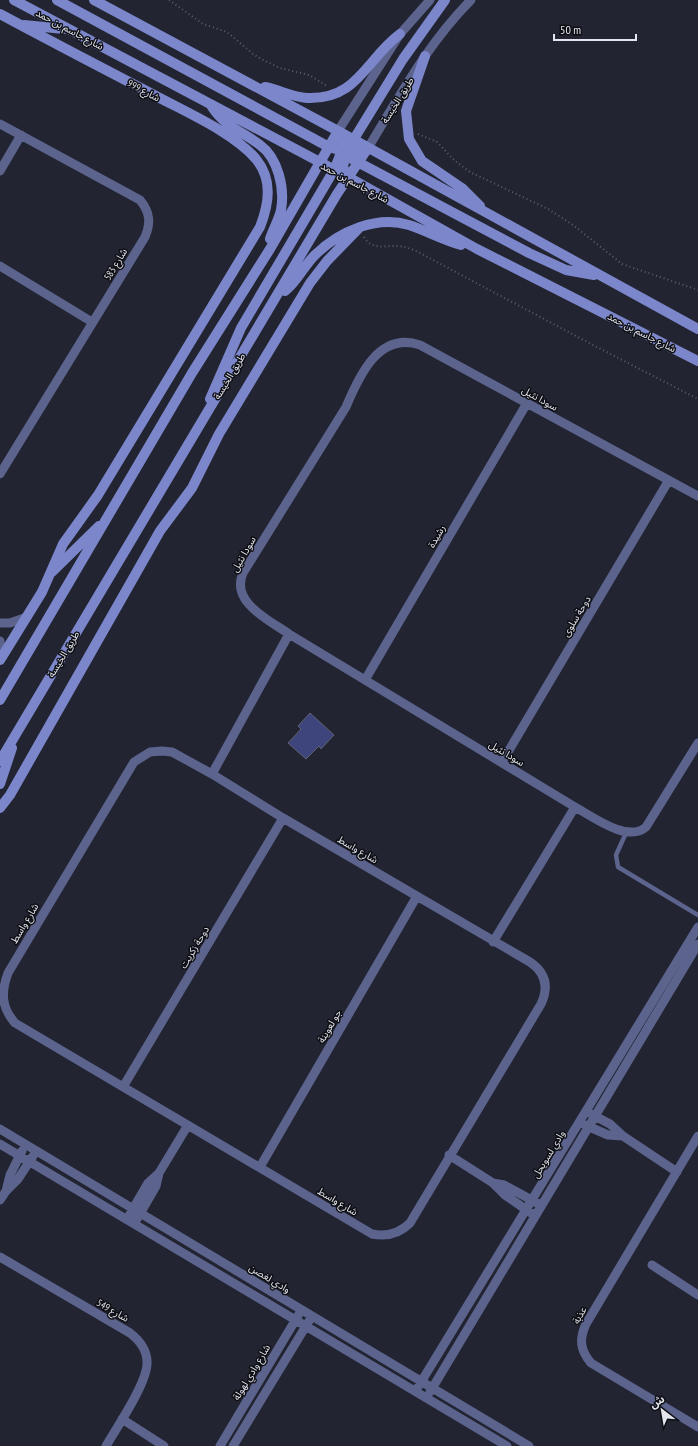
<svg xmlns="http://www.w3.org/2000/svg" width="698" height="1446" font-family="'PT Sans Narrow','Noto Sans Arabic',sans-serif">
  <rect width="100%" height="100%" fill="#222431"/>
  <path fill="#3e457d" stroke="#5f6271" d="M310,713l24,22 -13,14 -2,-3 -13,13 -18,-16 13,-14 -3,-3z"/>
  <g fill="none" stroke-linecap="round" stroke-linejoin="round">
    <path stroke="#5c5e6a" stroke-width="2" stroke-dasharray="1 3" stroke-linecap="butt" d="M169,0l34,24 24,8 26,22 12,7 15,7 29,7 18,11
      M418,134l19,8 18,19 15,11 78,37 25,16 49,39 76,26
      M364,237c8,14 22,8 35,9 7,1 13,3 19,6l175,93 105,54"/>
    <path stroke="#5c648e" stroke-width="4.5" d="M626,833l-10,22 2,12 80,48"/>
    <path stroke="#5c648e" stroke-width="9" d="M0,124l140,76c10,12 11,23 5,37l-145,237
      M338,131l62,-97 30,-34
      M368,148c31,-51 60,-105 103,-148
      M0,171l21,-36
      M0,266l92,56
      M698,496l-278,-151c-41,-14 -61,31 -74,62l-103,166c-13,29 26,47 46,61l286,173c18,10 53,36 71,20l52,-84
      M0,623h10l17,-6
      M0,641l2,16
      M365,680l162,-277
      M162,751l10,1 40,22 71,44 247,144c16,11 19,25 11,42l-131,219c-11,11 -23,14 -38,11l-357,-211c-14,-16 -14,-31 -7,-50l126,-211 16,-10z
      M502,762l167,-282
      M212,774l77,-140
      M493,942l82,-135
      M123,1087l160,-269
      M591,1114l19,10 13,12 54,36
      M585,1125l23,10 15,1
      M0,1129l529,317
      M698,1136l-112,188c-7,15 -6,26 5,39l107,64
      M0,1144l507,302
      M449,1155l44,28 12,12 26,18
      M260,1167l157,-271
      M493,1183l11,2 33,18
      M6,1191l12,-12 15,-23
      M0,1200l6,-9 4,-16 12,-24
      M130,1214l18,-31 11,-10 29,-48
      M137,1219l19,-33 3,-13
      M0,1257l130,76c9,7 17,16 17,29 1,20 -30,65 -41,84
      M652,1265l46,30
      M418,1387l280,-460
      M430,1392l268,-448
      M122,1419l42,27
      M220,1446l79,-132
      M233,1446l76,-125"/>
    <path stroke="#7b86cb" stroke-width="10" d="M14,0l334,177 129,72 221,112
      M57,0l272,147 20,6 19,-5
      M94,0l244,131 360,198
      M0,14c52,28 104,55 156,82 30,16 78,37 100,63 17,21 13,45 4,68l-162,268 -35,49 -21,48 -42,68
      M24,25l40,4
      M425,56l-19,55 3,28 13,22 41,28 17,17
      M265,87c15,3 27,10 42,11 51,2 59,-39 93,-64
      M212,107c15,22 29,23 48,38 18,13 25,43 21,65 -2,10 -8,19 -11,29
      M352,159l177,94 37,17 28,5
      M348,177l-5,-10 3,-15 57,-93 42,-59
      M285,291c13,-10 19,-26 31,-37 24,-23 61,-39 93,-29 18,6 34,15 52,20
      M210,399l31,-71 93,-158c6,-14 12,-25 4,-39
      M52,572l47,-46
      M0,700l192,-327 78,-124 68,-118
      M0,761l337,-567 31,-46
      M0,784l12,-36
      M0,808l10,-13 150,-264 32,-43 27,-54 91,-151 17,-22 33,-34"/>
  </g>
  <g text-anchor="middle" stroke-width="3" stroke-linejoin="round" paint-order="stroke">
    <g font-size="10" fill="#e4e6ef" stroke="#0d0e13">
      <text transform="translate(70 29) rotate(28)" y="4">شارع جاسم بن حمد</text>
      <text transform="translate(144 90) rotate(28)" y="4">شارع 999</text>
      <text transform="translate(397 100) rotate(-58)" y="4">طريق الخيسة</text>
      <text transform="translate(355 182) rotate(28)" y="4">شارع جاسم بن حمد</text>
      <text transform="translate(115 264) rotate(-59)" y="4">شارع 583</text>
      <text transform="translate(642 332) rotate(27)" y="4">شارع جاسم بن حمد</text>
      <text transform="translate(229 376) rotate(-59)" y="4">طريق الخيسة</text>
      <text transform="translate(540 398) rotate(29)" y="4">سودا نثيل</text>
      <text transform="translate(436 536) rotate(-60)" y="4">رشيدة</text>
      <text transform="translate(243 554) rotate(-60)" y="4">سودا نثيل</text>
      <text transform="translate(576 616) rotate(-59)" y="4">دوحة سلوى</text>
      <text transform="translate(63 654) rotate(-59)" y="4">طريق الخيسة</text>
      <text transform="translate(507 753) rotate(31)" y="4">سودا نثيل</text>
      <text transform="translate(358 849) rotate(30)" y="4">شارع واسط</text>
      <text transform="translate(24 923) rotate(-59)" y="4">شارع واسط</text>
      <text transform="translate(194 947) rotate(-59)" y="4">دوحة زكريت</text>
      <text transform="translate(329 1026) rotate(-60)" y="4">جو لعوينة</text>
      <text transform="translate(548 1154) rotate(-59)" y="4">وادي لسويحل</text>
      <text transform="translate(338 1201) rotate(31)" y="4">شارع واسط</text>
      <text transform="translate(270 1278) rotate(31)" y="4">وادي لغصن</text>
      <text transform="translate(113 1310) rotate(30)" y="4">شارع 549</text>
      <text transform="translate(579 1315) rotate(-61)" y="4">عذبة</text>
      <text transform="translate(251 1372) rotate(-59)" y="4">شارع وادي لهولة</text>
    </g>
  </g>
  <g transform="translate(662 1410) rotate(329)" stroke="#0d0e13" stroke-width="3" paint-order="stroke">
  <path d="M0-3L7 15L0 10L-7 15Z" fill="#e4e6ef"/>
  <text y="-6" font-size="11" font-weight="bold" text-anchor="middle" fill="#e4e6ef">ش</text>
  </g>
  <path d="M554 34v6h82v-6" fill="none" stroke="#e4e6ef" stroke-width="2"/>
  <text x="560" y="34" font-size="12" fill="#e4e6ef" stroke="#0d0e13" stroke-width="3" paint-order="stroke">50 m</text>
</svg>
